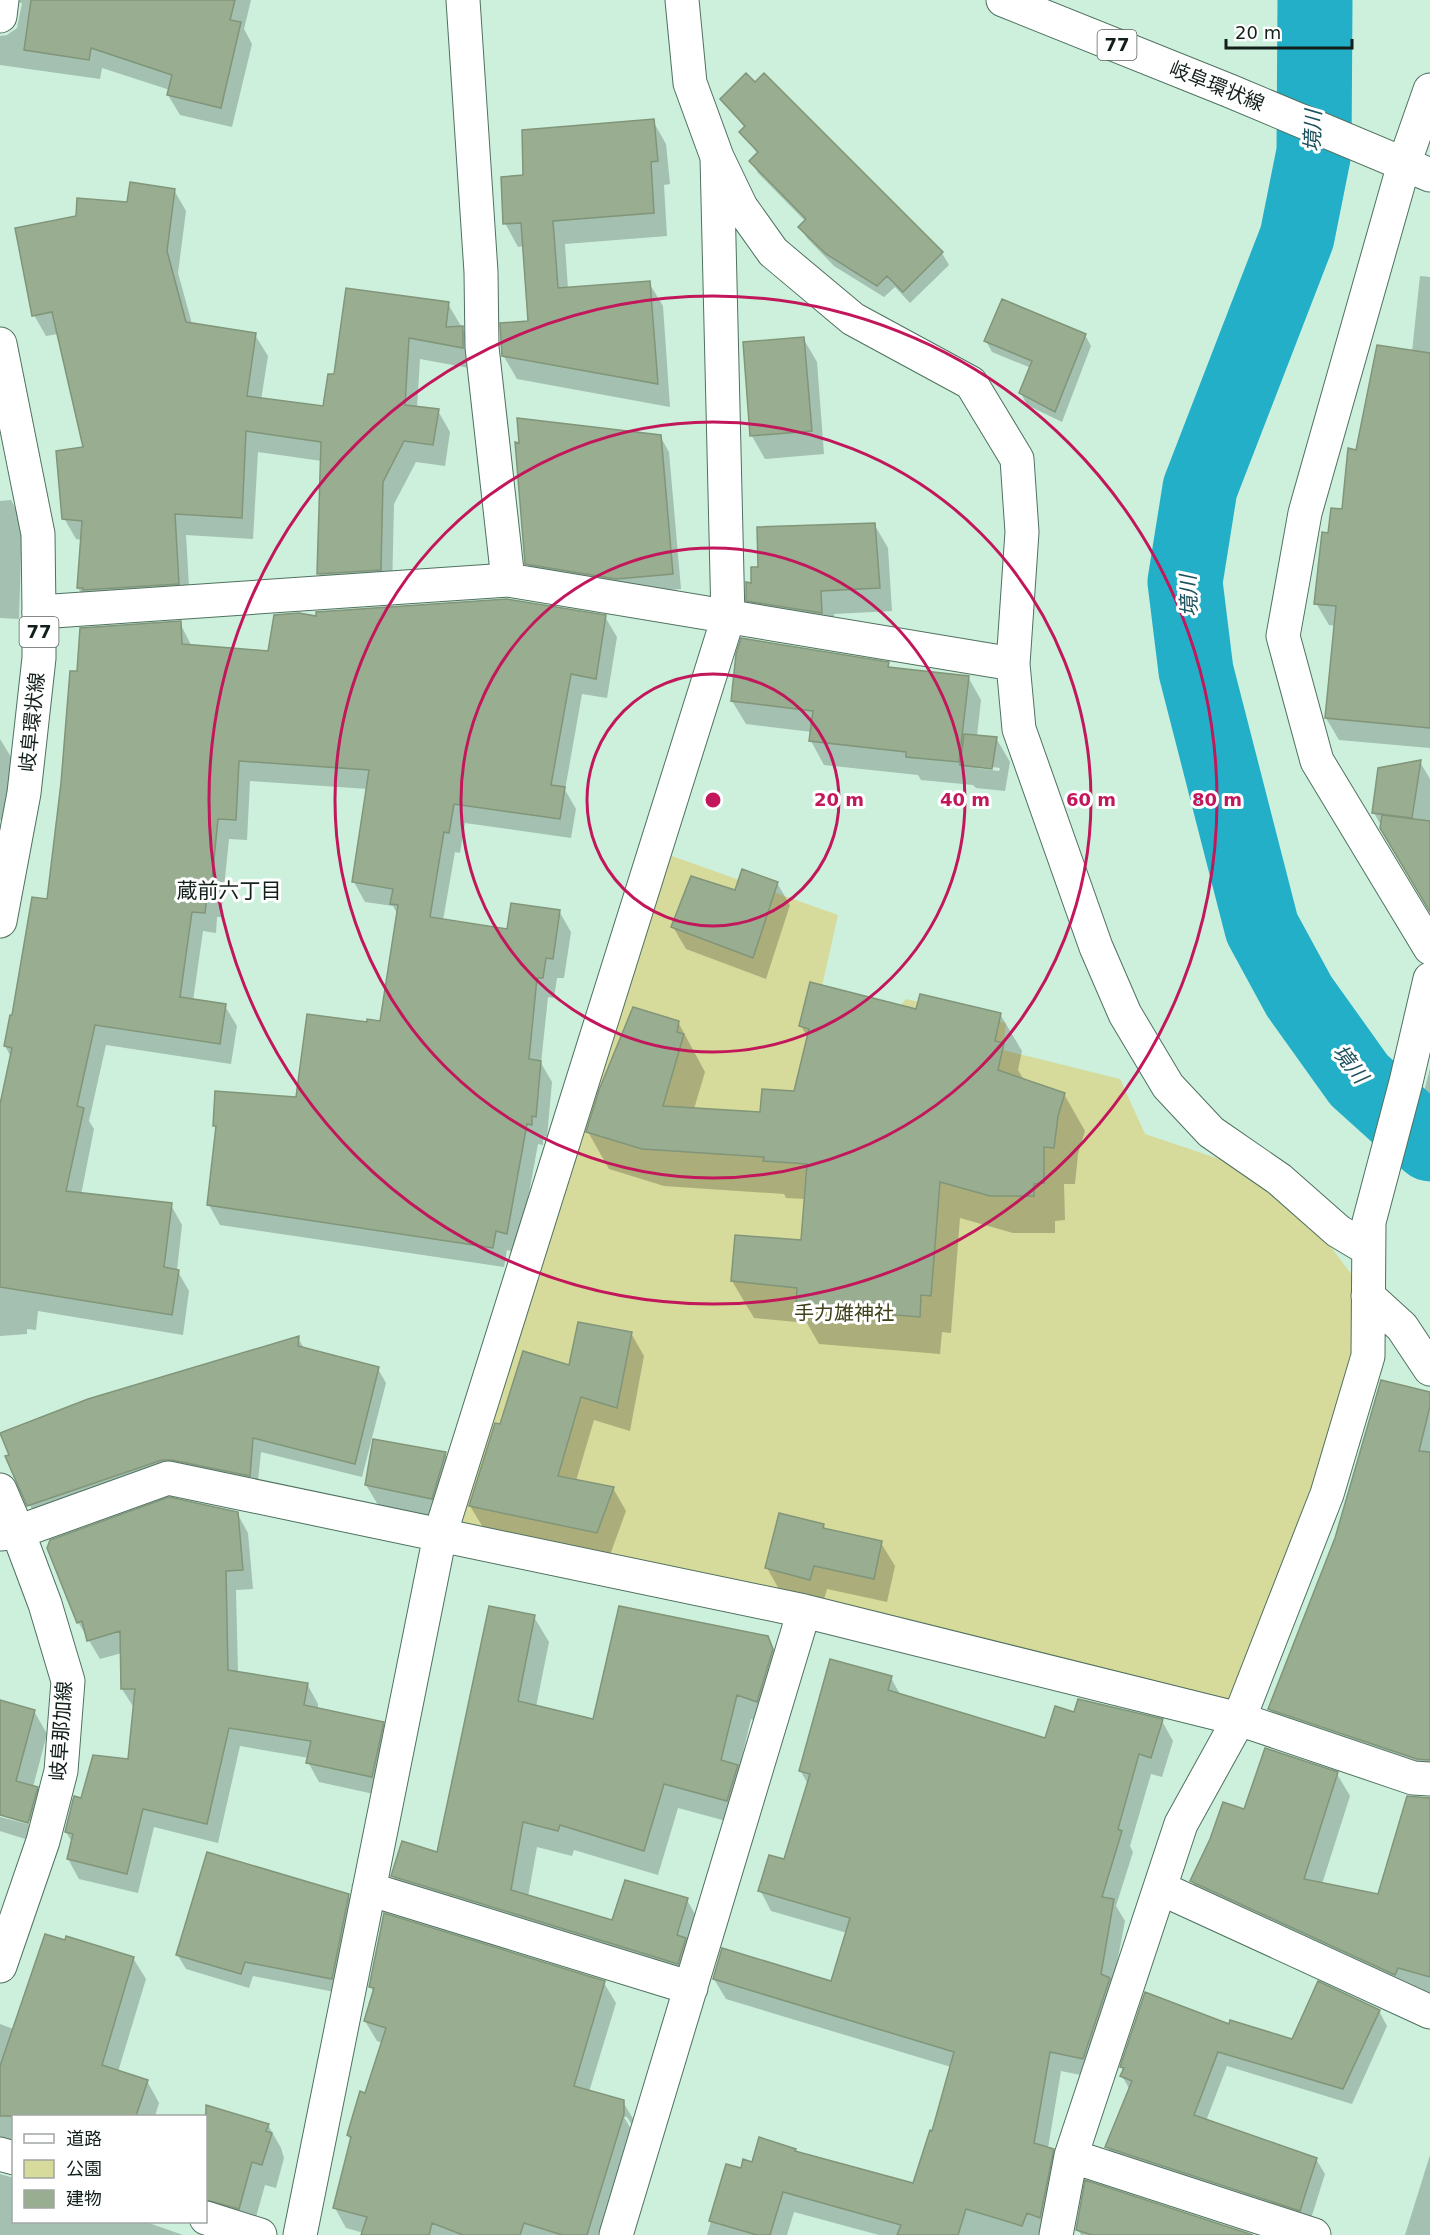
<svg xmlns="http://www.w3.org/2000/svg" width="1430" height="2235" font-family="'DejaVu Sans','Noto Sans JP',sans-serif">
  <rect width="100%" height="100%" fill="#ccf0dc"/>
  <path fill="#d6da9a" d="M655,850l183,65 -18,80 76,16 10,-12 100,24 -3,27 117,29 25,55 134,45 89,117v60l-129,363 -799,-184z"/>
  <path fill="#0003" fill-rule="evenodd" d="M0,0h251l-7,29 8,15 -20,83 -52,-12 -12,-20 2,-5 -68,-22 -2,11 -100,-14v-29l7,-1 10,-7 5,-25z
    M764,75l178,178 7,12 -39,38 -15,-16 -11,10 -50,-31 -27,-28 -7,-11 5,-6 -47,-48 -7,-12 7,-7 -17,-22 4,-4 -23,-29 33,-15z
    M653,121l13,23 4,40 -6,1 3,51 -102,8 3,45 81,-6 14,23 7,101 -153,-28 -14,-24 27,-32 -6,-77 -6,1 -13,-24 19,-46z
    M174,190l12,21 -8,62 14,51 63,11 13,21 -7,44 63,8 11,-32 113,-72 26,44 1,21 -55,-10 -3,49 21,3 12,21 -5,34 -29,-4 -22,42 -2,87 -61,4 -12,-21 3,-113 -64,-9 -5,87 -67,-4 4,69 -100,5 -12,-21 4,-48 -6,-1 -12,-21 21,-70 -27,-114 -12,2 -12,-21 43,-97z
    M1420,276l10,1v471l-91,-8 -13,-22 10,-92 -7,-1 -13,-22 13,-69 14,-24 15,-58 54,-100z
    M1085,335l6,11 -29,76 -35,-17 -6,-12 10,-25 -39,-16 -6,-11z
    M803,338l14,24 7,92 -59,5 -13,-23z
    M660,436l9,16 12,137 -55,5 -90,-15 -9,-16z
    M11,500l11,20 -3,99 -19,-1v-117z
    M874,524l14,24 4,63 -58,3 1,22 -74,-12 -13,-24 11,-32z
    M317,617h288l12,20 -10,61 -25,-4 -17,96 11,19 -5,29 -106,-15 -5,30 -5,-1 -12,68 65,11 51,-20 12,21 -7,46h-7l-3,20 -6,-1 -7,66 11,19 -5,55 -4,-1v9l-5,-1 -20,109 -11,-3 -3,17 -284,-42 -11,-20 8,-74 -3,-5 83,-28 71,-74 13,-2 17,-107 -5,-9 -28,-4 -11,-20 14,-93 -118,-8 -3,59 -18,-1 -8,78h-4l-1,16 -13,-2 -10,70 32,5 12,20 -6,38 -125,-19 -17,76 5,8 -13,66 90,10 11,20 -5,45 12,21 -6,44 -145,-24 -2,19 -9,-1v5l-27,2v-202l11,-77 -6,-11 43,-145 30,-228 102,-50 12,24 77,6z
    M888,664l3,5 77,8 13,23 -4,36 19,2 14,24 -5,29 -29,-3 -3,-3 -52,-5 -3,-5 -94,-10 -13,-24 1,-9 -66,-8 -14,-23zM976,765l24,3 -1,3 -23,-3z
    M0,739l14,23 -8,59 -6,-1z
    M1420,762l10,17v131l-56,-97z
    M777,883l13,22 -24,74 -80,-30 -13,-22z
    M917,1010l83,4 22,37 -4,19 6,10 40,14 21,37 -7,23 -3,30h-11l1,36 -10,1v12h-42l-53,-15 -9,115 -9,-1 -2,22 -121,-10 -12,-21 -53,-5 -22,-37 70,-39 3,-43 -19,-1 -2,-4 -120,-8 -55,-17 -21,-37 90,-110 27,50 -11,37 68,5 33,-21 13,-55 -7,-12z
    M1430,1068v40l-7,-12z
    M631,1333l13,23 -14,75 -36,-11 -18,61 37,7 13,23 -16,44 -126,-26 -14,-23 26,-82 5,2 69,-59z
    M298,1338l7,12 73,19 8,14 -24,94 -101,-25 -4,38 -76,-17 -144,47 -30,-63z
    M1430,1393v387l-148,-50 -12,-21z
    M445,1454l14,23 -14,45 -65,-14 -14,-23z
    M237,1513l11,20 5,56 -17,1 2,83 69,11 11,20v5l65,14 11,20 -11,53 -64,-14 -11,-20 1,-4 -69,-12 -22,97 -64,-16 -16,66 -59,-14 -11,-20 4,-17 -6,-10 16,-32 48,-39 4,-53 -12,-19v-36l-22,6 -22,-37z
    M823,1525l3,5 55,13 14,23 -8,36 -60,-13 -4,14 -43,-12 -13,-23z
    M534,1617l15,25 -13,65 58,13 173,-82 15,25 -11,63 -20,-7 -12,50 13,22 -11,34 -63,-17 -20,67 -84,-25 -2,6 -35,-9 -9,50 84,25 75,-22 14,25 -9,64 -285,-88 -14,-25 45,-22z
    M891,1678l10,18 145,44 29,-26 87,7 11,20 -11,36 -11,-3 -21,72 3,6 -17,54 9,15 -30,157 -34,-7 -13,77 5,2 11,20 -12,65h-173l-85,-23 -7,23h-80l20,-69 15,4 11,-7 42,-13 1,3 118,32 19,-52 18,-66 -225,-68 -12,-20 118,4 15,-50 -76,-22 -11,-21 25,-29 23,-77 -8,-14z
    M0,1703l34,8 13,23 -14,53 4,1 13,23 -9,33 -41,-13v-14l35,9 1,-3 -36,-10z
    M1337,1774l13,22 -28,88 57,12 51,-89v189l-225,-92 -13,-23 53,-70z
    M348,1895l9,15 -17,83 -87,-17 -4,12 -63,-19 -9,-15z
    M133,1958l13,21 -28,93 29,9 12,22 -4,13h-141v42l-14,3v-137l16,6z
    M604,1983l12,20 -27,89 34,10 12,20v8l-8,-13h-3l11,19 -30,99h-242l1,-2 -18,-5 -11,-20 16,-67 -3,-6 18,-41 16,-51 -5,-2 -12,-20 9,-28 -4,-7z
    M1379,2011l8,15 -35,78 -125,-38 -21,55 110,38 9,15 -16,51 -193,-63 -9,-15 23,-57 -8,-14v-9l108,-41 63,15z
    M207,2107l61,18 13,23 3,10 -8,30 -11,-3 -13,46 -46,-13 -2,-102z
    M1430,2155v80h-25z
    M0,2174l14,4v44h132l37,13h-183z
    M1078,2229l171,6h-168z"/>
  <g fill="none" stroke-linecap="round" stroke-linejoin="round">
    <path stroke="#24afc8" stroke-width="75" d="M1315,0l-1,152 -17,85 -97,251 -15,94 11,89 66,257 37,68 60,84 71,64"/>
  </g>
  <path fill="#99ad91" stroke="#819579" stroke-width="1.5" d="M31,0h204l-5,20 11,2 -20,86 -54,-13 5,-20 -81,-27 -2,12 -65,-10z
    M746,73l9,9 9,-9 179,179 -40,40 -16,-16 -10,10 -51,-32 -28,-27 8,-8 -57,-58 9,-9 -19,-20 6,-6 -25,-27z
    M654,119l4,42 -7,1 3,51 -101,8 5,67 92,-7 8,103 -156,-28 -2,-33 28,-2 -7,-98 -18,1 -2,-47 22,-2 -1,-45z
    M130,182l45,7 -8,62 19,71 70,11 -9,63 76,10 5,-32h6l12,-86 103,14 -3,25 17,-1v22l-54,-10 -4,67 34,4 -6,36 -29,-4 -21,41 -2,88 -64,4 4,-132 -75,-11 -4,87 -67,-4 4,70 -96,6v-2h-6l5,-67 -20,-2 -6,-68 27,-4 -31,-135 -20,4 -17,-88 61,-12 1,-18 50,4z
    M1002,299l84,35 -31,78 -36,-19 13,-32 -48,-20z
    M804,337l8,94 -62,5 -7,-94z
    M1377,345l53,8v375l-105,-10 11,-112 -22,-2 8,-72 6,1 3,-25 11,1 6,-61 8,2z
    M517,418l144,17 12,139 -57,5 -91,-15 -10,-122 4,1z
    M875,523l5,65 -59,3 1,22 -76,-12v-19l5,1v-16h7l-1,-40z
    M507,599l99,16 -10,64 -25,-5 -20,111 14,2 -5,32 -106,-15 -5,29 -5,-1 -14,85 77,12 4,-26 49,7 -7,49 -7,-1 -3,20h-6l-8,81 12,2 -5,56 -4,-1v9l-5,-1 -20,110 -11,-3 -3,17 -286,-43 9,-79h-3l2,-35 81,6 11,-83 60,8v-3l13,2 18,-116 -8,-1 3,-15 -41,-7 17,-112 -130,-9 -3,59 -18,-1 -8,79 -3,-1 -2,16 -13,-1 -12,85 46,7 -6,40 -125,-19 -18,81 7,2 -18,83 106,12 -8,64 15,3 -7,45 -172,-28v-183l12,-56 -8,-2 6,-31h2l20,-118 15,2 14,-116 9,-112h7l3,-43 101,-7 1,23 86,7 6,-36 25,-2 17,3v-4z
    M741,638l148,24 -1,5 81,9 -10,86 -53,-5v-5l-97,-11 4,-30 -82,-10 5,-47z
    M964,734l33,3 -5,32 -32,-4z
    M1421,760l-9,58 -40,-5 6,-45z
    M1382,815l48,6v91l-50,-84z
    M742,869l36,13 -25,76 -82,-31 20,-51 44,14z
    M810,982l106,27 4,-15 81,19 -6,28 9,2 -6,27 67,23 -7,23 -4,32 -10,-1v36l-10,1v12h-44l-50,-14 -9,114 -10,-1 -1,22 -124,-10 1,-19 -66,-7 4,-46 66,5 6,-76 -44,-3 1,-4 -122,-8 -56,-17 13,-42 34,-83 46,14 -2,11 7,2 -21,72 97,6 2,-23 32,2 15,-62 -10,-3z
    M578,1322l54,10 -15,76 -36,-11 -23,79 56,11 -17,46 -128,-27 26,-83 5,1 23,-73 46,14z
    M299,1336l-1,10 81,21 -24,97 -102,-26 -3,38 -78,-16h-10l-135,46 -22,-50 4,-1 -9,-22 88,-34z
    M1381,1380l49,12v14l-11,45 11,1v308l-13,-1 -149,-50 67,-171z
    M373,1439l73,13 -14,47 -67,-14z
    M169,1497l69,15 5,58 -17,1 2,99 80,13 -4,22 80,17 -12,55 -66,-14 5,-22 -82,-13 -22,96 -64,-15 -16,65 -60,-15 6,-25 -8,-2 9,-36 7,2 12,-43 35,4 7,-70h-14l-1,-58 -33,10 -5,-20 -5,2 -30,-75 3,-8z
    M779,1513l45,11 -1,4 59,13 -8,38 -60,-13 -4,14 -45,-12z
    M489,1606l46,9 -17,86 75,18 26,-113 149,30 5,13 -16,53 -20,-7 -16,65 17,5 -11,36 -63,-17 -20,67 -84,-26 -2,6 -35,-9 -12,68 101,30 13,-40 63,18 -11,37 9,3 -8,26 -287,-88 11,-35 35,11z
    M830,1659l62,17 -4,14 157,48 10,-32 19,6 4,-13 85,20 -12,39 -12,-4 -21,75 4,2 -20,66 12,2 -13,75 9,4 -27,81 -33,-7 -16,91 20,6 -14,69 -13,-5 -5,13 -56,-17 -8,26h-61l4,-10 -118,-33 -13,43h-13l-48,-14 17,-57 15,4 2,-9 9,3 7,-25 37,12 -1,2 118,32 17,-53 2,1 22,-79 -241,-73 9,-31 109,33 19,-63 -92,-27 11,-36 15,4 26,-85 -11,-3z
    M0,1700l35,10 -19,71 22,6 -10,36 -28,-8z
    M1265,1748l73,24 -34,107 74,15 29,-98 23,2v179l-32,-9 -3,7 -205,-94 20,-42 13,-37 21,7z
    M207,1852l142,42 -17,85 -87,-17 -4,12 -65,-19z
    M384,1913l221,68 -31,105 50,14v14l-37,121h-25l-38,-12 -4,12h-57l-31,-12 -3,12h-68l6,-18 -34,-9 18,-71 -4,-2 13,-44 5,2 21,-65 -22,-7 10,-33 -5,-1z
    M45,1934l20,6 1,-4 68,21 -32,108 46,15 -12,36h-136v-50z
    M1318,1981l62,29 -37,79 -125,-37 -24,63 123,43 -17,53 -195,-64 27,-66 -12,-5 4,-8 -4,-1 25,-75 84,32 1,-4 62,19z
    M206,2105l63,19 -3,7 6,2 -10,32 -10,-3 -13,47 -33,-9z
    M1085,2180l168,55h-161l-16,-5z"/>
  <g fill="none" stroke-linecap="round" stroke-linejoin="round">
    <defs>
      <path id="street" d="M463,0l18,272 1,75 26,233
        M682,0l8,83 27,74 24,50 32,45 80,67 118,64 46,76 5,73 -9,132 6,65 77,218 29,67 43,72 43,46 68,47 59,52 30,18
        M1430,90l-26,74 -99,349 -22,123 34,125 113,187
        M39,612l469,-32 505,84
        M1368,1296l34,31 28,42
        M18,1532l150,-54 636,133 435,108 174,59 17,1
        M1160,1888l270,124
        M369,1889l322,99
        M0,2154l14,4
        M1071,2156l243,79
        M206,2218l54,17
        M300,2235l140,-700 288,-917 -11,-461
        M616,2235l188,-624
        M1056,2235l15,-79 110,-332 58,-105 88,-225 41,-138 1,-134 37,-140 24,-103"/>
      <path id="secondary" d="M0,1966l43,-125 18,-70 7,-90 -23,-77 -27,-72"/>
      <path id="primary" d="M1003,0l227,91 200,84
        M0,16l2,-16
        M0,344l38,190 1,78v46l-15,135 -24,128
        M0,1490l18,42 -18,2"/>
    </defs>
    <use href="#street" stroke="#507160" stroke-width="35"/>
    <use href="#secondary" stroke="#507160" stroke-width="35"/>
    <use href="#primary" stroke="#507160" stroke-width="35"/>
    <use href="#street" stroke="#fff" stroke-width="33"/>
    <use href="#secondary" stroke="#fff" stroke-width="33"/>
    <use href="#primary" stroke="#fff" stroke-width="33"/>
  </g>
  <g fill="none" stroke="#c2185b" stroke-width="3">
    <circle cx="713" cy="800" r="126"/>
    <circle cx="713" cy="800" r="252"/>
    <circle cx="713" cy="800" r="378"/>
    <circle cx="713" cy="800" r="504"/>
  </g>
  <g text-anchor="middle" stroke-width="6" stroke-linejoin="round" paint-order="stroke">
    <g fill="#fff" stroke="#5a635f" stroke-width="1.5">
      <rect x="1097.5" y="30" width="39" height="30" rx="4.5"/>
      <rect x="19.5" y="617" width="39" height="30" rx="4.5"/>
    </g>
    <g font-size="18" font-weight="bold" fill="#13201a">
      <text x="1117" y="51">77</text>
      <text x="39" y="638">77</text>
    </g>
    <g font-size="20" fill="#13201a" stroke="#fff">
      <text transform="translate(1217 86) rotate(22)" y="7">岐阜環状線</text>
      <text transform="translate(32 722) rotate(-84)" y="7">岐阜環状線</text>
      <text transform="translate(61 1731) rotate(-86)" y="7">岐阜那加線</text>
    </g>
    <g font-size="20" fill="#40411a" stroke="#fff">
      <text x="844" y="1320">手力雄神社</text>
    </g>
    <g font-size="21" font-style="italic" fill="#1c525d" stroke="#fff">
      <text transform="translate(1313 131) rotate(-88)" y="7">境川</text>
      <text transform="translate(1189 596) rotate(-92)" y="7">境川</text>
      <text transform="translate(1350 1064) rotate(52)" y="7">境川</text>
    </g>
    <g font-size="21" fill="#13201a" stroke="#fff">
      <text x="229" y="898">蔵前六丁目</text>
    </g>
  </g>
  <circle cx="713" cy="800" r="9" fill="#c2185b" stroke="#fff" stroke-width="3"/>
  <g font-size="18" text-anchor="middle" font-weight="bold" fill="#c2185b" stroke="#fff" stroke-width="6" stroke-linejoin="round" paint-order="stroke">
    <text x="839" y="806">20 m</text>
    <text x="965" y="806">40 m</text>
    <text x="1091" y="806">60 m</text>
    <text x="1217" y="806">80 m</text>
  </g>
  <rect x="12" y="2115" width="195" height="108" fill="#ffffff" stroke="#a1a6a3" stroke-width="1.5"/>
  <rect x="24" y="2134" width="30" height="9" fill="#ffffff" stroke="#a1a6a3" stroke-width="1.5"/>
  <text x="66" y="2145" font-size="18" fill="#13201a">道路</text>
  <rect x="24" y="2160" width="30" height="18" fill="#d6da9a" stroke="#a1a6a3" stroke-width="1.5"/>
  <text x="66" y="2175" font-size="18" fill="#13201a">公園</text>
  <rect x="24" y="2190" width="30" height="18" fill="#99ad91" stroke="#a1a6a3" stroke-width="1.5"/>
  <text x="66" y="2205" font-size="18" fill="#13201a">建物</text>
  <path d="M1226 39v9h126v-9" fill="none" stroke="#13201a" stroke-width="3"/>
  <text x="1235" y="39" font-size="18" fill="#13201a" stroke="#ffffff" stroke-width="4.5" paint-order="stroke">20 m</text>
</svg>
